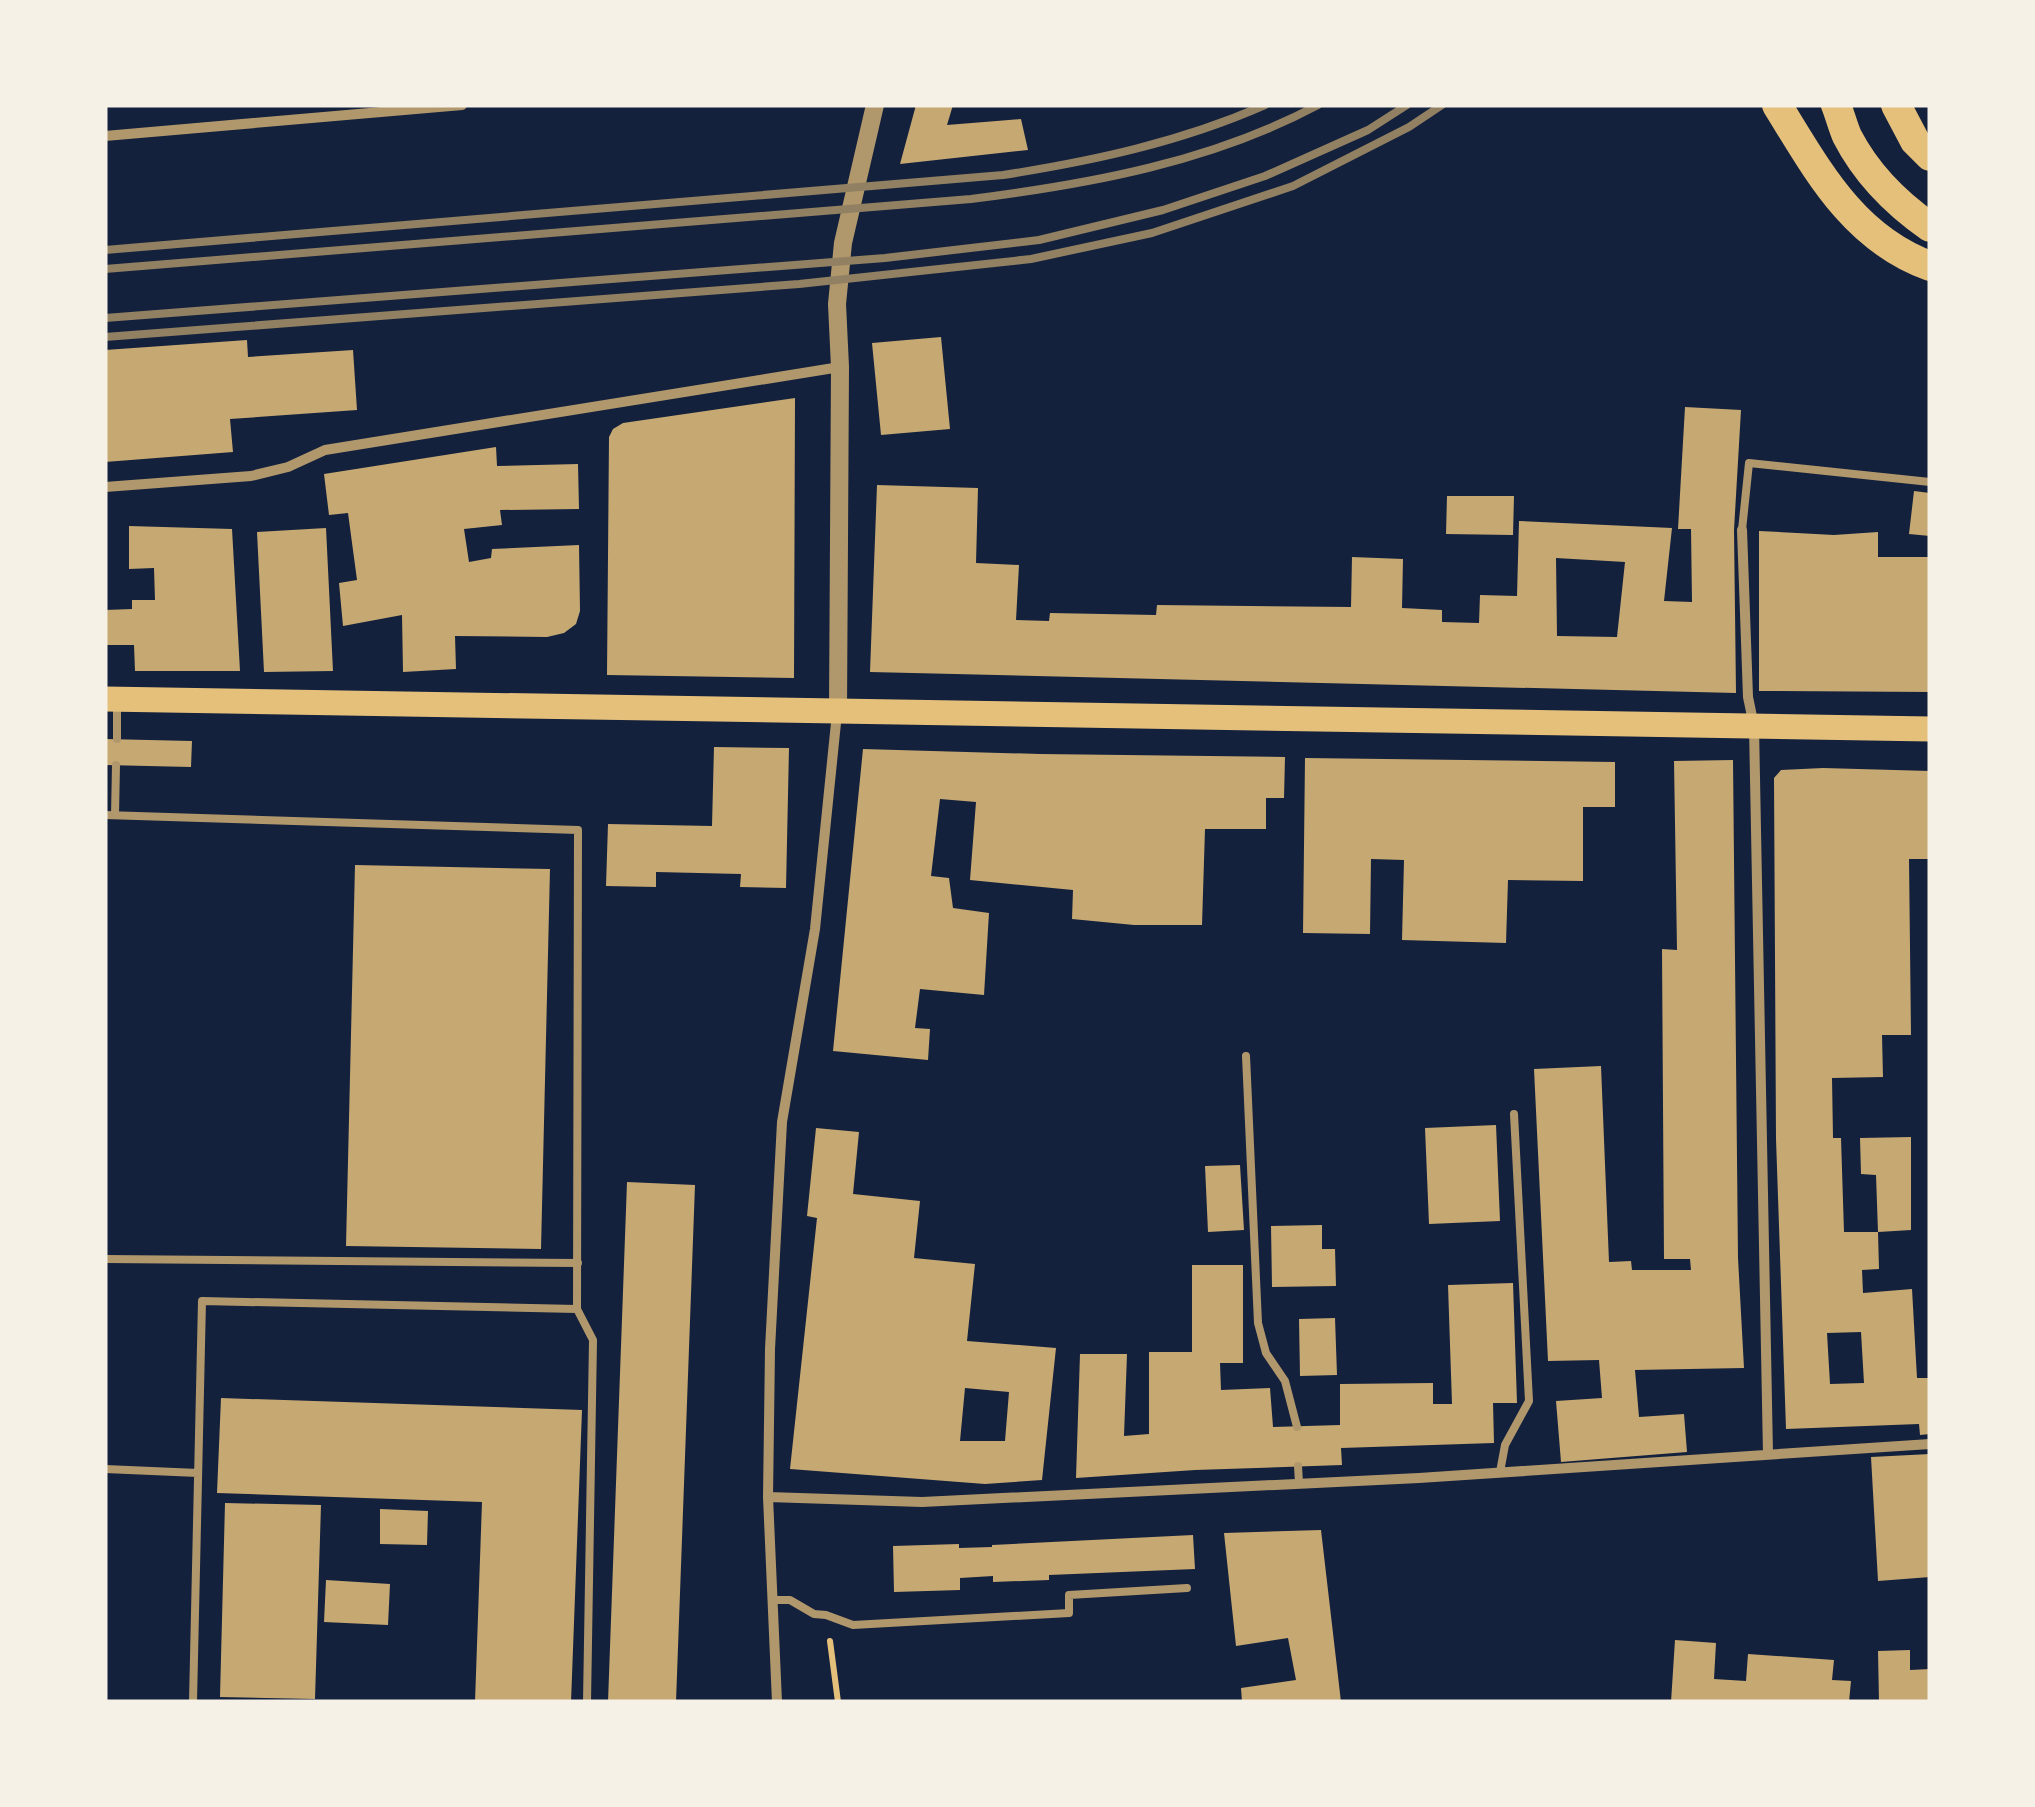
<svg xmlns="http://www.w3.org/2000/svg" width="2035" height="1807" font-family="'Noto Sans',sans-serif">
  <rect width="100%" height="100%" fill="#14213d"/>
  <path fill="#c6a872" fill-rule="evenodd" d="M916,105h37l-6,20 74,-6 7,31 -128,14z
    M941,337l9,92 -69,6 -9,-92z
    M247,340l1,17 105,-7 4,60 -127,9 3,33 -128,10v-112z
    M795,398l-1,280 -187,-3 2,-238 4,-8 10,-6z
    M1685,407l56,3 -7,120 2,163 -866,-21 7,-187 101,3 -2,75 43,2 -3,55 33,1 1,-8 106,2 1,-10 194,2 1,-50 51,2 -1,49 40,2v12l37,1 1,-28 37,1 2,-75 153,7 -8,73 28,1 -1,-73h-13zM1556,558l69,4 -8,75 -60,-1z
    M496,447l1,19 81,-2 1,45 -79,1 2,15 -38,4 5,33 22,-4 1,-9 87,-4 1,66 -4,13 -12,9 -17,4 -92,-1 1,33 -53,3 -1,-57 -59,11 -4,-43 18,-3 -9,-67 -19,2 -5,-41z
    M1914,491l16,2v43l-21,-2z
    M1447,496h67l-1,39 -67,-1z
    M129,526l103,3 8,142h-105l-1,-26h-29v-35l27,-1v-9h23l-1,-32 -25,1z
    M326,528l7,143 -69,1 -7,-140z
    M1759,531l75,4 44,-3v25h52v135l-171,-1z
    M105,739l87,2 -1,26 -86,-2z
    M714,747l75,1 -3,140 -46,-1 1,-13 -85,-2v15l-50,-1 2,-62 104,2z
    M863,749l177,5 245,3 -1,41h-18v31h-61l-3,96h-68l-62,-6 1,-29 -103,-10 6,-78 -36,-3 -9,77 18,2 4,30 36,5 -5,82 -64,-6 -5,39 15,1 -2,31 -95,-9z
    M1305,758l310,4v45h-32v74l-75,-1 -2,63 -104,-3 2,-80 -33,-1 -1,75 -67,-1z
    M1733,760l5,498 6,110 -109,2 4,47 45,-3 3,38 -126,10 -5,-61 46,-3 -3,-38 -51,1 -14,-292 67,-3 8,196 22,-1 1,9h59l-1,-11h-26l-2,-310 15,1 -3,-189z
    M1823,768l107,3v88h-21l2,176h-29l1,42 -51,1 1,60h8l3,94h34l-2,-57 -15,-1 -1,-36 51,-1v93l-33,2 1,37 -17,1 1,23 49,-4 5,89h13v56l-10,1 -1,-11 -133,5 -10,-290 -2,-361 7,-8zM1861,1332l3,51 -34,1 -3,-51z
    M355,865l195,4 -9,380 -195,-3z
    M1496,1125l4,96 -71,3 -4,-96z
    M816,1128l43,4 -6,62 67,7 -6,57 61,6 -8,77 89,7 -14,132 -57,4 -195,-15 27,-251 -10,-2zM965,1388l44,4 -4,49h-45z
    M1240,1165l4,65 -36,2 -3,-66z
    M627,1182l68,3 -19,517h-68z
    M1322,1225v24h13l1,37 -64,1 -1,-61z
    M1192,1265h51v98h-23l1,27 49,-2 3,39 67,-2v-41l93,-1v21h19l-4,-119 65,-2 4,120h-24l1,40 -153,5 1,17 -147,5 -119,8 4,-124h47l-3,82 25,-2v-82h43z
    M1335,1318l2,57 -37,1 -1,-57z
    M221,1398l361,12 -11,292h-96l7,-200 -265,-9z
    M1930,1454v123l-52,4 -7,-124z
    M225,1503l96,2 -6,194 -95,-2z
    M380,1509l48,2 -1,34 -47,-1z
    M1321,1530l20,172h-99l-1,-14 55,-8 -8,-42 -52,8 -12,-113z
    M1193,1535l2,34 -146,6v5l-56,2v-6l-33,2v12l-66,2 -1,-46 66,-2v4l33,-1v-2z
    M326,1580l64,4 -2,41 -64,-3z
    M1675,1640l41,3 -2,36 32,2 2,-27 86,6 -2,20 19,1 -2,21h-178z
    M1910,1650v20l20,-1v33h-51l-1,-51z"/>
  <g fill="none" stroke-linecap="round" stroke-linejoin="round">
    <path stroke="#e5c07b" stroke-width="6" d="M830,1641l8,61"/>
    <path stroke="#b1986c" stroke-width="8" d="M1742,530l7,-67 181,19
      M117,739v-35
      M105,815l473,15 -1,479 16,31 -6,362
      M115,815l1,-50
      M1246,1056l12,267 8,30 19,28 12,46
      M105,1259l473,4
      M1298,1466l1,17
      M105,1469l93,4
      M1500,1472l5,-27 24,-44 -15,-287
      M772,1600h18l24,14 12,1 27,10 216,-12v-18l118,-7
      M193,1702l9,-401 375,8"/>
    <path stroke="#b1986c" stroke-width="10" d="M105,136l357,-31
      M105,487l146,-11 37,-9 37,-17 515,-83
      M1742,530l6,167 6,29 14,728
      M768,1497l154,5 497,-24 511,-34
      M777,1702l-9,-205 2,-148 12,-227 33,-193 22,-216"/>
    <path stroke="#b1986c" stroke-width="18" d="M838,711l2,-344 -3,-63 6,-61 32,-138"/>
    <path stroke="#e5c07b" stroke-width="25" d="M105,699l1825,30"/>
    <path stroke="#e5c07b" stroke-width="30" d="M1777,105c41,66 76,133 153,161
      M1836,105c4,10 7,22 11,31 19,37 50,68 83,91
      M1896,105l19,36 15,15"/>
    <path stroke="#918062" stroke-width="8" d="M105,250l898,-75c90,-14 178,-33 262,-70
      M105,269l866,-70c119,-15 240,-37 347,-94
      M105,318l780,-60 154,-18 124,-30 102,-34 103,-46 39,-25
      M105,337l694,-53 232,-25 121,-26 141,-47 116,-59 33,-22"/>
  </g>
  <rect width="2035" height="1807" fill="none" stroke="#f6f1e7" stroke-width="215"/>
</svg>
